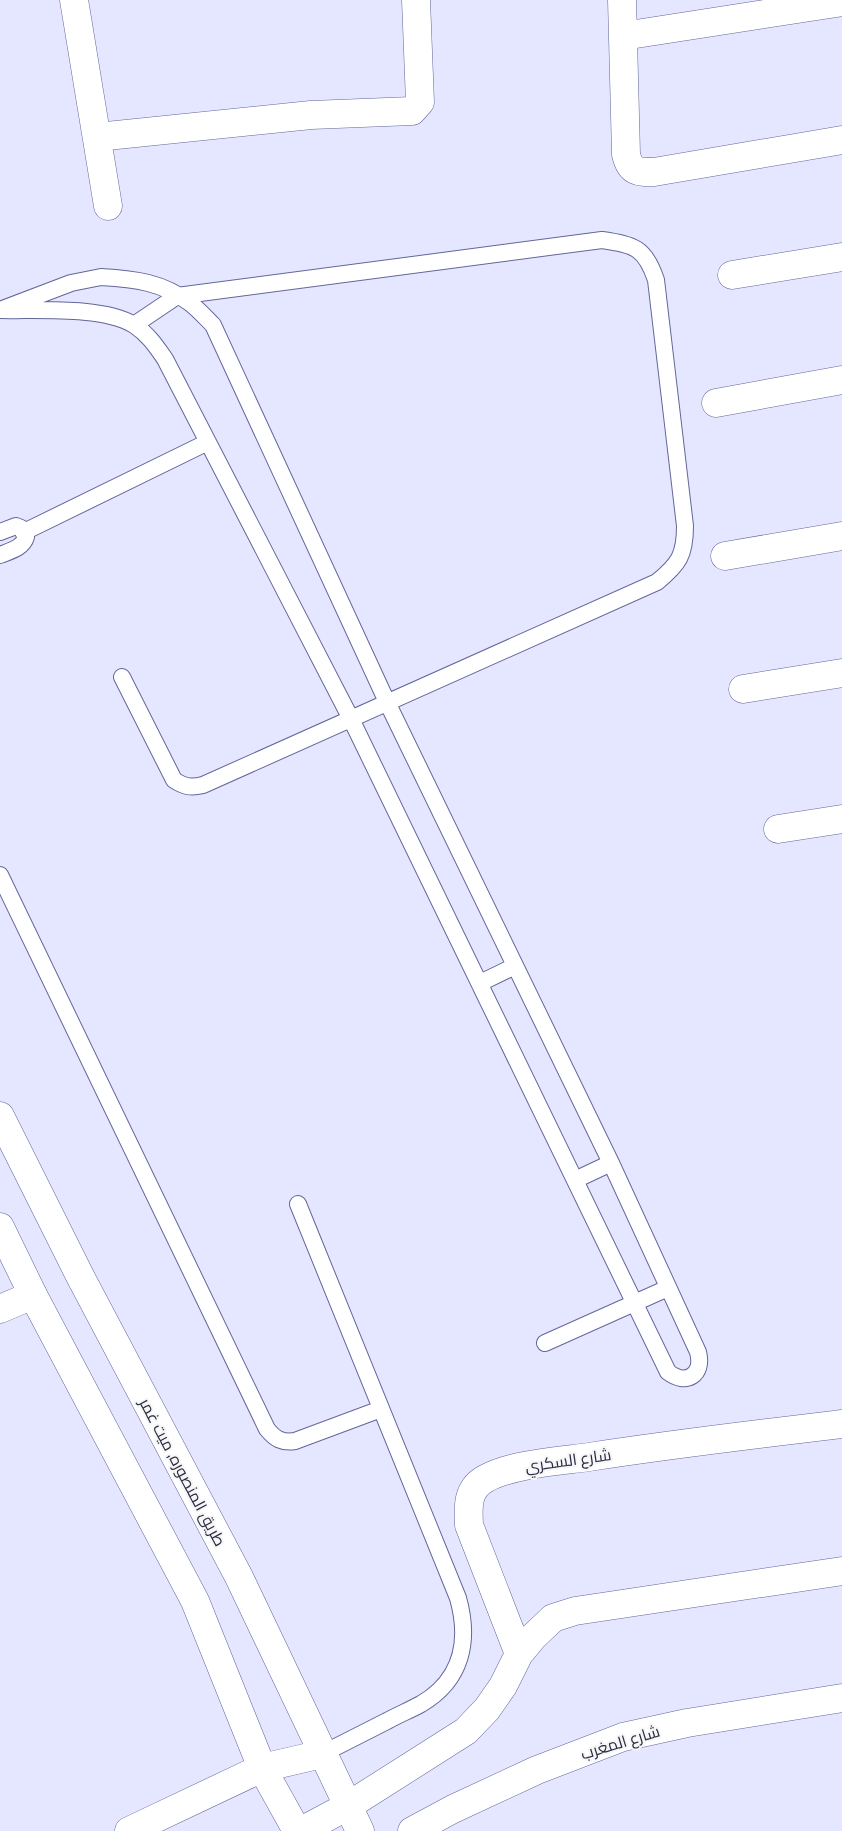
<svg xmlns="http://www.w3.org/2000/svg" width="842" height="1831" font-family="'Exo 2',Cairo,sans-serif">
  <rect width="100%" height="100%" fill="#e4e7ff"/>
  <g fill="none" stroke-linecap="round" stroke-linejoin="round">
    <defs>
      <path id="service" d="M101,277c34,2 61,5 89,26 8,6 16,15 23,22l174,377 224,461 87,189c6,23 -12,34 -30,20l-317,-653 -186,-360c-9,-13 -17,-25 -31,-34 -31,-19 -97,-14 -134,-15l71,-27z
        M0,532l16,-6 5,2 5,9c-3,11 -16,14 -26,18
        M24,532l184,-90
        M122,677l52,103c11,7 17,8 29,5l454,-203c22,-18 28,-27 28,-56l-29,-246c-11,-33 -22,-35 -54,-40l-425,56 -43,29
        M0,875l267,554c8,10 15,14 28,12l86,-32
        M480,983l35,-17
        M575,1180l36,-17
        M298,1204l160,394c12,43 4,82 -37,106 -11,6 -23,11 -34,17 -22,11 -43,22 -65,33
        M545,1343l123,-55"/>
      <path id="minor" d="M74,0l34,206
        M622,0l4,154c4,18 11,18 28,18l188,-32
        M623,36l219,-34
        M97,137l214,-22 101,-4 8,-9 -4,-102
        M732,275l110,-18
        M716,403l126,-23
        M725,556l117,-20
        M743,689l99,-16
        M778,829l64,-10
        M0,1309l33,-14
        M519,1654l-50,-129c-1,-18 -2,-36 16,-46 26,-15 74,-18 104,-22 84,-13 169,-23 253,-33
        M129,1831l133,-63 60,-14
        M301,1831l47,-25 118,-75 21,-22 16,-23 16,-32 14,-17 20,-19 22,-7 267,-40
        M412,1831l41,-22 84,-39 86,-33 64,-14 155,-25"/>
      <path id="secondary" d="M0,1116l80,160 159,301 121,254
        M0,1227l33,68 162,306 67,167 35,63"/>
    </defs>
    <use href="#service" stroke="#63669a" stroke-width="18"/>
    <use href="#minor" stroke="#63669a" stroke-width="29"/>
    <use href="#secondary" stroke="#63669a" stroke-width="29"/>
    <use href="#service" stroke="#fff" stroke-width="16"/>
    <use href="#minor" stroke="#fff" stroke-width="28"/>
    <use href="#secondary" stroke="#fff" stroke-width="28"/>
  </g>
  <g text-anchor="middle" stroke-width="4" stroke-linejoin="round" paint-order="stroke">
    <g font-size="16" fill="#282a40" stroke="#f6f6f6">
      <text transform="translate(568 1460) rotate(-8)" y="6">شارع السكري</text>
      <text transform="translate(183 1472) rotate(62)" y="6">طريق المنصوره, ميت غمر</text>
      <text transform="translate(620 1742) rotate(-17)" y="6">شارع المغرب</text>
    </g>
  </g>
</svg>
